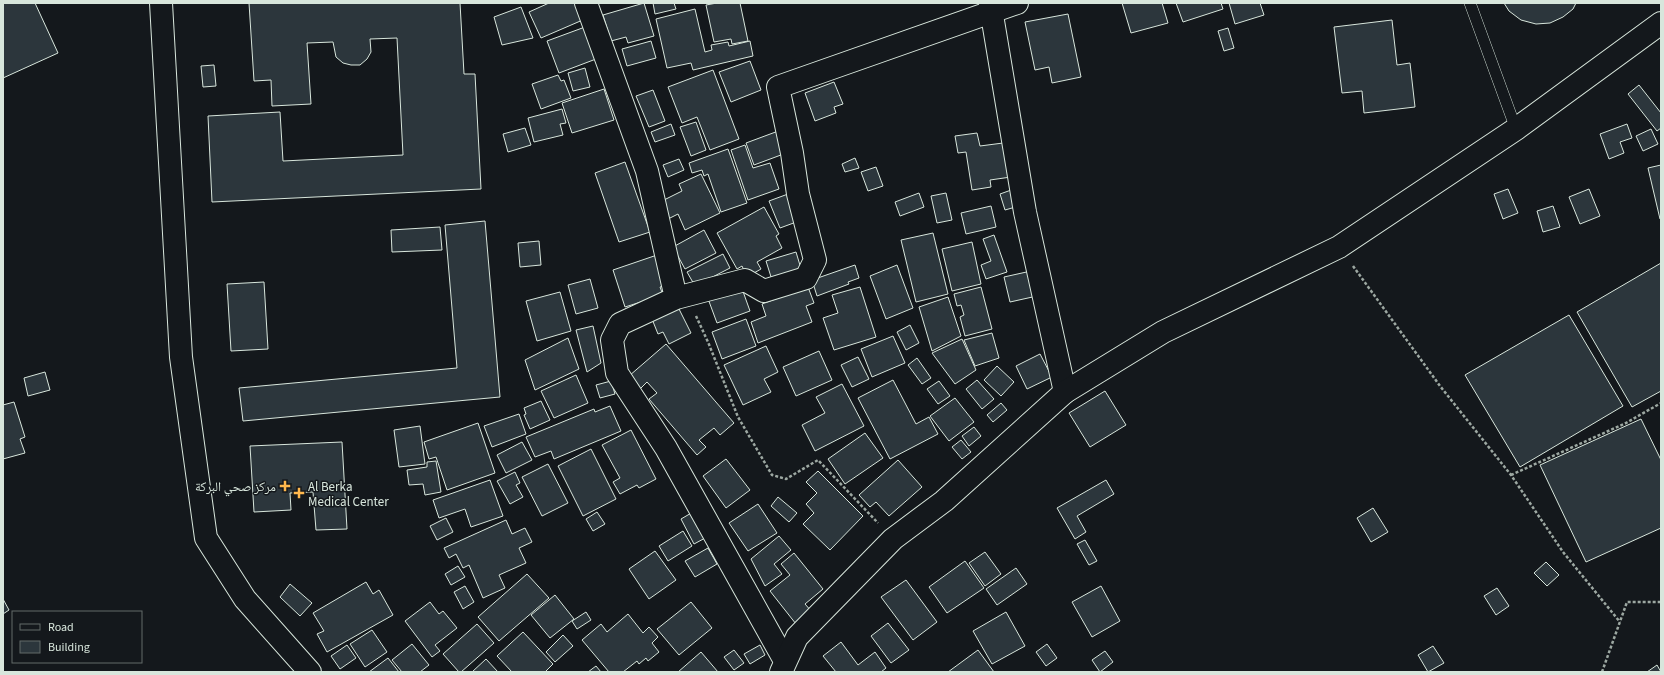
<svg xmlns="http://www.w3.org/2000/svg" width="1664" height="675" font-family="'Source Sans 3','Noto Naskh Arabic',sans-serif">
  <rect width="100%" height="100%" fill="#14181c"/>
  <path fill="#2c363c" stroke="#d8e6dc" d="M3,3h32l23,50 -55,25z
    M249,3h211l4,71h11l6,115 -269,13 -4,-86 72,-4 3,49 120,-6 -6,-117 -27,1 1,13 -4,7 -7,6h-9l-8,-2 -7,-6 -3,-15 -26,1 4,61 -39,2 -1,-26 -17,1z
    M549,3h29l7,16 -44,19 -12,-26z
    M644,3l10,33 -26,7 -2,-6 -15,4 -8,-26z
    M653,3h21l2,6 -21,5z
    M717,3h23l8,38 -16,3 -1,-5 -17,3 -8,-37z
    M1122,3h40l6,20 -37,10z
    M1176,3h45l2,6 -40,13z
    M1229,3h31l4,12 -29,9z
    M1504,3h72l-3,6 -10,8 -13,6 -14,1 -15,-4 -12,-9z
    M521,7l12,31 -31,7 -8,-28z
    M695,9l10,43 7,-2 -1,-5 17,-3 1,4 21,-5 3,15 -60,14 -2,-7 -24,5 -11,-49z
    M1068,14l13,63 -29,6 -3,-16 -14,3 -10,-48z
    M1392,20l5,45 13,-2 5,44 -51,6 -2,-22 -20,2 -8,-66z
    M585,27l11,32 -37,14 -12,-32z
    M1228,28l6,20 -10,3 -6,-20z
    M651,41l5,17 -29,8 -5,-17z
    M750,61l11,29 -30,12 -12,-30z
    M214,65l2,21 -13,1 -2,-21z
    M585,68l5,19 -17,4 -5,-18z
    M713,70l26,69 -29,11 -13,-33 -15,6 -14,-36z
    M558,75l3,6 3,-1 7,18 -30,11 -9,-25z
    M834,82l9,22 -9,3 2,6 -21,8 -10,-28z
    M1639,85l22,28v15l-4,3 -29,-37z
    M604,89l10,31 -42,13 -10,-30z
    M653,90l12,31 -16,6 -13,-31z
    M562,109l4,14 -6,1 3,11 -29,7 -6,-24z
    M696,122l10,28 -15,6 -11,-29z
    M671,124l4,11 -20,7 -4,-10z
    M1627,124l5,14 -12,4 4,11 -15,6 -9,-25z
    M525,128l6,17 -23,7 -5,-18z
    M1651,129l7,15 -15,7 -7,-15z
    M781,130l8,22 -35,13 -8,-22z
    M977,133l3,13 23,-3 8,34 -21,3 1,7 -19,3 -6,-38 -8,1 -3,-17z
    M745,145l8,23 17,-5 9,26 -31,11 -17,-50z
    M728,149l19,54 -26,9 -13,-38 -4,2 -2,-6 -10,3 -3,-10z
    M855,158l4,10 -14,4 -3,-8z
    M679,159l5,11 -16,7 -5,-12z
    M625,162l25,70 -31,10 -24,-69z
    M1661,165v54h-1l-12,-51z
    M876,167l7,19 -15,5 -7,-19z
    M701,174l19,39 -35,17 -7,-16 -10,5 -8,-17 22,-11 -3,-7z
    M1014,189l5,17 -14,4 -5,-16z
    M1508,189l10,24 -15,6 -9,-25z
    M1589,189l11,27 -20,8 -11,-27z
    M919,193l5,14 -24,9 -5,-14z
    M946,193l6,27 -15,3 -6,-27z
    M788,194l11,27 -19,7 -11,-27z
    M991,206l5,21 -30,7 -5,-21z
    M1553,206l7,21 -17,5 -6,-21z
    M764,207l15,27 -3,2 6,12 -25,14 4,7 -14,8 -5,-11 -5,3 -20,-36z
    M485,221l15,176 -257,24 -4,-33 218,-20 -12,-143z
    M440,227l2,23 -50,2 -1,-22z
    M704,230l12,23 -31,16 -12,-22z
    M933,233l15,61 -32,8 -15,-62z
    M994,235l13,37 -21,7 -5,-14 10,-4 -8,-22z
    M539,241l2,24 -21,2 -2,-24z
    M972,242l9,42 -29,7 -10,-42z
    M796,252l6,20 -30,8 -6,-19z
    M723,254l7,14 -35,18 -8,-14z
    M657,255l10,30 -7,2 3,8 -38,12 -12,-37z
    M1661,263v128l-29,16 -55,-95z
    M855,265l4,13 -11,4 1,2 -32,12 -5,-16z
    M897,265l16,43 -27,11 -16,-43z
    M1031,271l6,25 -27,6 -6,-25z
    M590,279l8,29 -22,6 -8,-29z
    M264,282l4,67 -37,2 -4,-67z
    M740,283l10,28 -33,12 -10,-27z
    M808,287l6,16 -8,3 6,16 -54,21 -7,-21 15,-6 -4,-12z
    M860,287l16,50 -42,13 -11,-32 15,-5 -6,-18z
    M981,287l11,42 -27,7 -5,-19 4,-2 -3,-10 -4,1 -3,-12z
    M560,292l11,39 -34,10 -11,-40z
    M948,297l13,39 -29,15 -13,-44z
    M678,307l13,26 -22,11 -6,-12 -5,2 -6,-15z
    M1569,315l54,91 -103,61 -55,-92z
    M746,319l10,27 -34,13 -10,-27z
    M910,325l9,18 -13,7 -9,-18z
    M593,326l8,37 -14,9 -11,-42z
    M992,333l7,25 -24,8 -11,-26z
    M893,336l12,27 -33,14 -11,-28z
    M568,338l11,31 -44,21 -10,-30z
    M962,339l14,31 -21,14 -23,-31z
    M666,344l68,79 -14,12 -6,-7 -15,12 7,7 -9,8 -48,-56 8,-6 -10,-11 -7,7 -11,-13z
    M766,346l12,26 -14,7 7,13 -28,13 -19,-40z
    M819,351l13,29 -36,16 -13,-29z
    M1040,354l12,23 -25,12 -11,-23z
    M858,357l11,22 -17,8 -11,-22z
    M917,358l14,20 -9,6 -14,-19z
    M997,366l17,16 -13,14 -17,-16z
    M45,372l5,18 -22,6 -4,-18z
    M576,375l12,28 -34,15 -13,-27z
    M893,380l23,44 13,-7 9,17 -48,25 -32,-61z
    M977,380l17,19 -12,10 -16,-20z
    M611,381l4,13 -15,4 -4,-13z
    M939,381l11,15 -12,8 -11,-15z
    M842,384l22,42 -49,25 -13,-26 23,-12 -9,-16z
    M1105,391l21,34 -36,22 -21,-34z
    M955,398l19,24 -25,19 -19,-25z
    M541,401l9,19 -20,9 -6,-14 2,-1 -2,-6z
    M14,402l11,35 -5,2 5,14 -22,6v-54z
    M1001,403l6,7 -14,12 -6,-7z
    M610,406l11,25 -67,28 -3,-8 -16,6 -9,-20 68,-28 1,3z
    M519,414l7,20 -34,13 -8,-21z
    M1641,419l20,41v68l-75,34 -46,-97z
    M478,423l17,50 -48,17 -11,-33 -7,2 -5,-17z
    M420,426l5,38 -26,3 -5,-37z
    M974,427l7,9 -12,10 -7,-10z
    M631,430l25,49 -17,9 -2,-3 -17,9 -7,-12 7,-4 -18,-33z
    M865,433l18,25 -38,26 -17,-25z
    M961,440l10,12 -9,7 -10,-12z
    M342,442l5,87 -31,1 -3,-38 -23,1 1,17 -37,2 -4,-66z
    M522,442l10,18 -26,13 -9,-18z
    M591,449l25,50 -33,17 -25,-50z
    M726,459l24,31 -24,18 -23,-32z
    M898,460l24,27 -33,29 -13,-14 -6,5 -11,-12z
    M436,461l5,31 -16,3 -2,-11 -14,1 -2,-15 20,-3v-5z
    M548,464l20,39 -26,13 -20,-39z
    M818,471l45,45 -33,34 -27,-26 11,-11 -8,-9 11,-11 -11,-11z
    M515,472l5,11 -4,2 7,12 -13,7 -13,-23z
    M490,480l13,36 -32,11 -6,-18 -26,9 -6,-18z
    M1106,480l8,14 -37,22 9,16 -11,7 -18,-31z
    M778,497l19,16 -8,9 -18,-16z
    M758,504l19,29 -29,18 -19,-28z
    M1373,508l15,24 -17,10 -14,-24z
    M597,512l8,12 -12,7 -7,-12z
    M693,512l14,25 -13,7 -13,-25z
    M446,518l7,14 -16,8 -7,-14z
    M506,520l6,14 13,-6 7,14 -13,6 7,15 -27,12 6,13 -22,10 -14,-33 -6,3 -7,-14 -7,4 -5,-10z
    M683,531l9,15 -24,15 -9,-15z
    M779,536l12,14 -17,14 8,10 -17,12 -14,-27z
    M1085,540l12,21 -8,4 -12,-21z
    M708,548l9,16 -22,13 -10,-16z
    M655,551l21,29 -27,19 -20,-30z
    M985,552l16,22 -16,12 -16,-23z
    M794,553l29,36 -18,15 7,8 -16,12 -26,-33 20,-16 -9,-11z
    M965,561l19,27 -37,25 -18,-26z
    M1546,562l13,13 -12,11 -13,-13z
    M458,566l7,11 -14,8 -6,-11z
    M1016,568l11,16 -30,21 -11,-16z
    M527,574l22,24 -50,43 -21,-24z
    M906,580l31,42 -24,18 -32,-43z
    M366,582l7,12 6,-4 14,25 -66,37 -10,-18 7,-3 -11,-18z
    M290,584l22,19 -12,13 -20,-19z
    M465,586l9,16 -11,7 -9,-17z
    M1101,586l19,35 -28,16 -20,-35z
    M1497,588l12,18 -13,9 -12,-19z
    M555,595l19,24 -24,19 -19,-23z
    M3,599l6,11 -6,4z
    M430,602l9,12 4,-3 14,17 -22,17 5,6 -8,6 -27,-36z
    M691,602l21,26 -33,27 -22,-26z
    M586,612l5,8 -14,9 -5,-8z
    M1006,612l19,34 -33,18 -19,-33z
    M628,614l15,19 6,-6 9,10 -6,6 7,9 -11,9 -2,-3 -7,6 -2,-3 -14,11h-14l-27,-32 19,-16 6,8z
    M888,623l21,27 -18,13 -20,-27z
    M477,624l17,19 -33,29h-2l-16,-18z
    M372,630l15,22 -22,15 -15,-23z
    M523,632l30,32 -8,8h-33l-15,-16z
    M563,635l10,11 -18,16 -9,-10z
    M841,642l17,23 17,-13 11,16 -5,4h-45l-13,-16z
    M412,644l17,21 -9,7h-18l-10,-12z
    M1047,644l10,14 -11,8 -10,-14z
    M347,645l9,13 -16,11 -9,-13z
    M760,645l5,10 -15,9 -6,-10z
    M1433,646l11,17 -16,9 -10,-17z
    M734,650l10,13 -10,7 -10,-13z
    M978,650l16,22h-46z
    M1105,651l8,11 -13,10 -8,-12z
    M701,652l17,20h-40z
    M388,658l11,14h-30z
    M486,659l12,13h-26z
    M1657,665l4,7h-14z
    M596,666l5,6h-13z"/>
  <g fill="none" stroke-linecap="round" stroke-linejoin="round">
    <defs>
      <path id="lane" d="M1470,3l46,126"/>
      <path id="street" d="M161,3l20,354 25,181 39,61 65,73
        M586,3l61,168 29,127
        M990,3l35,209 40,180
        M785,661l-119,-213 -49,-75 -5,-33 8,-16 56,-26 69,-18 19,11 42,-13 9,-18 -17,-66 -6,-41 -14,-66 239,-84"/>
      <path id="secondary" d="M781,672l16,-35 96,-98 51,-38 121,-109 98,-60 176,-85 177,-118 145,-106"/>
    </defs>
    <use href="#lane" stroke="#d8e6dc" stroke-width="12"/>
    <use href="#street" stroke="#d8e6dc" stroke-width="24"/>
    <use href="#secondary" stroke="#d8e6dc" stroke-width="24"/>
    <path stroke="#9da8a2" stroke-width="2.5" stroke-dasharray="3 2" stroke-linecap="butt" d="M1353,266l87,120 71,89 52,77 57,70
      M696,316l12,26 30,75 34,58 14,4 32,-19 60,63
      M1511,475l115,-52 35,-20
      M1602,672l25,-70h34"/>
    <use href="#lane" stroke="#14181c" stroke-width="11"/>
    <use href="#street" stroke="#14181c" stroke-width="22"/>
    <use href="#secondary" stroke="#14181c" stroke-width="22"/>
  </g>
  <g fill="#ffb74d" stroke="#14181c" stroke-width="1.5">
    <path d="M283 480h4v4h4v4h-4v4h-4v-4h-4v-4h4z"/>
    <path d="M297 487h4v4h4v4h-4v4h-4v-4h-4v-4h4z"/>
  </g>
  <g text-anchor="middle" stroke-width="3" stroke-linejoin="round" paint-order="stroke">
    <g font-size="13" fill="#d8e6dc" stroke="#14181c" text-anchor="end">
      <text x="276" y="491">مركز صحي البركة</text>
      <text x="308" y="491" text-anchor="start">Al Berka<tspan x="308" dy="15">Medical Center</tspan></text>
    </g>
  </g>
  <rect width="1664" height="675" fill="none" stroke="#d8e6dc" stroke-width="8"/>
  <rect x="12" y="611" width="130" height="52" fill="#14181c" stroke="#626a69"/>
  <rect x="20" y="624" width="20" height="6" fill="#14181c" stroke="#626a69"/>
  <text x="48" y="631" font-size="12" fill="#d8e6dc">Road</text>
  <rect x="20" y="641" width="20" height="12" fill="#2c363c" stroke="#626a69"/>
  <text x="48" y="651" font-size="12" fill="#d8e6dc">Building</text>
</svg>
